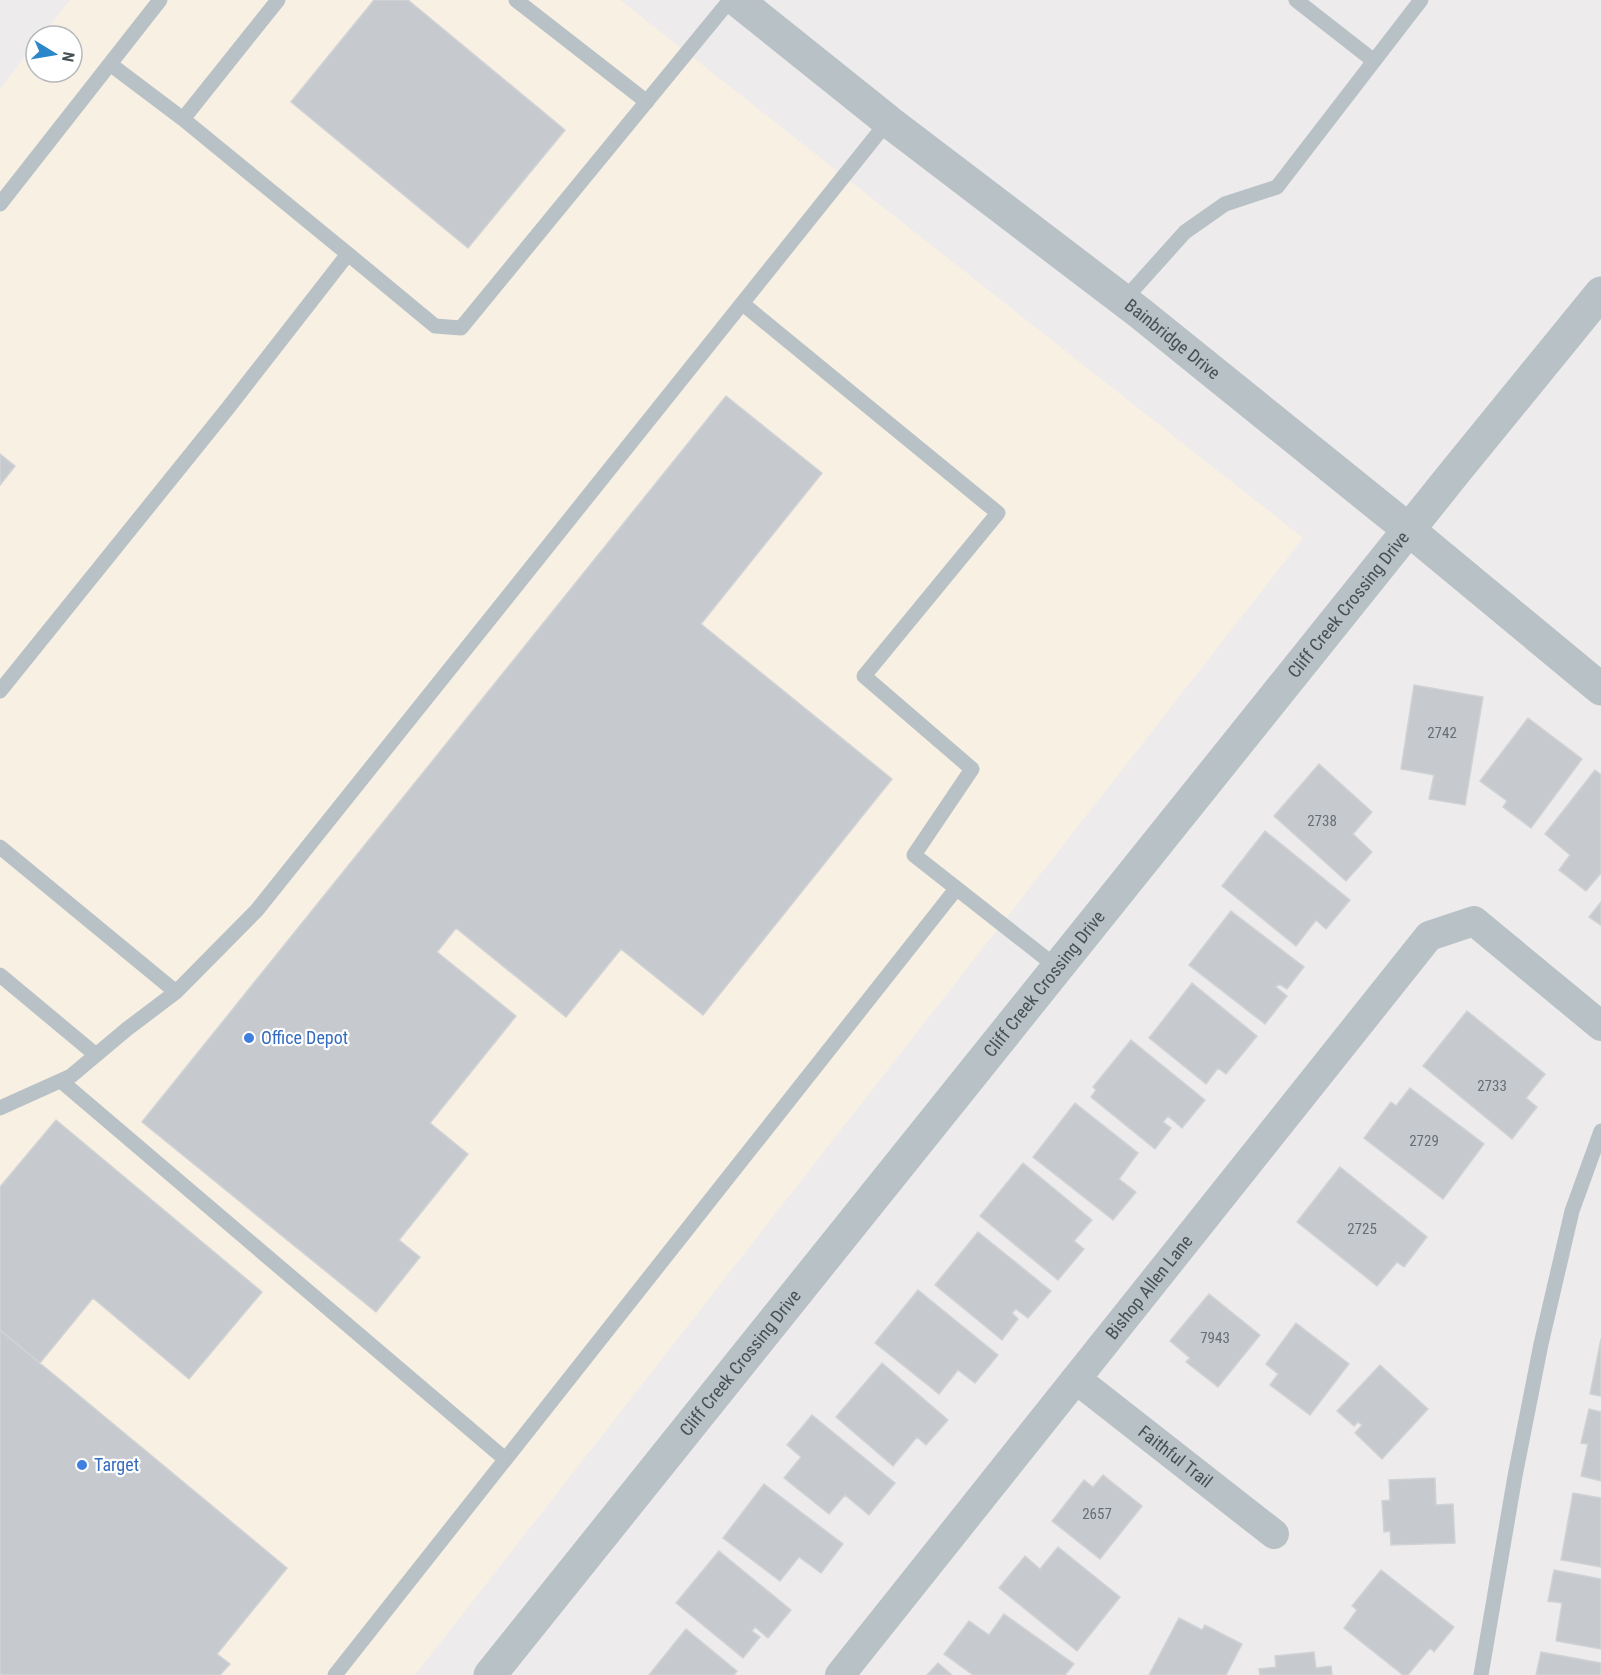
<svg xmlns="http://www.w3.org/2000/svg" width="1601" height="1675" font-family="'Roboto Condensed',sans-serif">
  <rect width="100%" height="100%" fill="#eeebec"/>
  <path fill="#f9f0e4" d="M70,0h550l683,538 -888,1137h-415v-1586l36,-46v29h36v-36h-30z"/>
  <path fill="#c6c9cd" stroke="#d0d3d6" stroke-width="1.5" d="M374,0h34l157,130 -97,118 -177,-146z
    M726,396l96,77 -121,151 191,155 -189,236 -82,-66 -55,68 -110,-89 -19,24 79,64 -86,107 38,31 -69,86 21,17 -44,55 -234,-190z
    M0,454l15,12 -15,19z
    M1414,685l69,12 -18,108 -36,-6 5,-24 -33,-6z
    M1528,718l54,41 -51,69 -28,-21 4,-6 -27,-20z
    M1319,764l53,48 -19,22 19,18 -26,29 -72,-65z
    M1595,770l6,5v98l-15,18 -27,-21 11,-15 -25,-21z
    M1265,831l85,69 -24,29 -10,-9 -20,26 -74,-60z
    M1601,902v23l-12,-8z
    M1231,911l73,56 -17,22 -8,-5 -3,3 11,9 -22,28 -76,-59z
    M1192,983l65,53 -31,38 -8,-6 -12,16 -57,-46z
    M1467,1011l78,63 -19,24 11,9 -25,32 -89,-73z
    M1131,1040l74,60 -23,28 -14,-12 -5,6 8,6 -16,21 -64,-52 5,-7 -3,-3z
    M1410,1088l74,56 -41,55 -79,-61 27,-36 5,4z
    M1075,1103l63,50 -19,26 17,13 -23,28 -80,-63z
    M56,1120l206,172 -73,87 -96,-81 -53,65 -40,-33v-143z
    M1023,1163l69,57 -18,21 10,8 -26,31 -78,-64z
    M1340,1167l87,70 -23,30 -7,-5 -20,24 -80,-64z
    M978,1232l73,59 -23,27 -12,-9 -4,4 6,6 -16,21 -67,-55z
    M918,1290l80,65 -23,28 -17,-13 -19,24 -64,-51z
    M1209,1294l51,41 -42,52 -32,-25 4,-4 -20,-17z
    M1296,1323l53,41 -39,51 -40,-30 8,-11 -12,-10z
    M0,1330l287,238 -70,86 13,10 -10,11h-220z
    M1601,1339v57l-11,-2z
    M882,1363l66,57 -22,25 -9,-8 -24,29 -57,-49z
    M1380,1365l48,44 -46,50 -27,-26 7,-8 -4,-3 -4,4 -17,-15z
    M1589,1409l12,3v69l-20,-5 7,-32 -7,-1z
    M812,1415l83,68 -26,32 -24,-20 -16,19 -45,-36 17,-21 -14,-12z
    M1103,1475l39,31 -42,53 -48,-38 32,-41 9,7z
    M1435,1478l1,27 17,-1 2,39 -64,2 -1,-14 -6,1 -2,-31 8,-1 -1,-20z
    M764,1484l79,60 -22,29 -22,-16 -19,24 -57,-43z
    M1573,1493l28,5v69l-40,-7z
    M1058,1547l62,50 -43,54 -78,-63 26,-32 15,13z
    M719,1551l72,59 -23,28 -13,-11 -3,4 8,6 -17,21 -67,-55z
    M1381,1570l73,57 -20,25 -4,-4 -22,27h-5l-59,-47 13,-18 -5,-4z
    M1554,1570l47,9v70l-45,-8 6,-38 -14,-2z
    M1004,1614l70,50 -9,11h-92l-29,-21 25,-33 20,14z
    M1179,1618l23,12 3,-5 37,19 -16,31h-77z
    M686,1629l51,42 -3,4h-85z
    M1314,1652l2,16 15,-2 1,9h-72l-1,-6 17,-2 -1,-11z
    M1541,1652l60,11v12h-65z
    M938,1663l14,12h-25z"/>
  <g fill="none" stroke-linecap="round" stroke-linejoin="round">
    <path stroke="#b8c2c6" stroke-width="15" d="M278,0l-95,119 165,135
      M516,0l131,102
      M1296,0l78,61
      M110,64l73,55
      M0,204l160,-204
      M1123,301l62,-69 40,-28 52,-17 144,-187
      M743,304l255,209 -134,163 108,93 -58,86 144,113
      M0,691l228,-283 120,-154 87,72 26,2 269,-328
      M0,847l176,145
      M0,975l96,80
      M61,1081l444,378
      M0,1108l71,-32 56,-47 49,-37 81,-82 631,-789
      M335,1675l621,-786
      M1481,1675l34,-199 26,-132 31,-133 29,-80"/>
    <g stroke="#b8c2c6" stroke-width="30">
      <path id="s1" d="M1076,1379l198,155"/>
      <path id="s2" d="M840,1675l589,-739 45,-15 127,105"/>
    </g>
    <g stroke="#b8c2c6" stroke-width="33">
      <path id="s3" d="M737,0l151,121 252,192 269,217 192,159"/>
      <path id="s4" d="M490,1675l965,-1203 146,-179"/>
    </g>
  </g>
  <g fill="#3f7fe0" stroke="#fff" stroke-width="2">
    <circle cx="249" cy="1038" r="6"/>
    <circle cx="82" cy="1465" r="6"/>
  </g>
  <g text-anchor="middle" stroke-width="4.5" stroke-linejoin="round" paint-order="stroke">
    <g font-size="15" fill="#666f74">
      <text x="1442" y="738">2742</text>
      <text x="1322" y="826">2738</text>
      <text x="1492" y="1091">2733</text>
      <text x="1424" y="1146">2729</text>
      <text x="1362" y="1234">2725</text>
      <text x="1215" y="1343">7943</text>
      <text x="1097" y="1519">2657</text>
    </g>
    <g font-size="18" fill="#465156" stroke="#fff">
      <text dy="6" stroke="none"><textPath href="#s3" startOffset="552">Bainbridge Drive</textPath></text>
      <text dy="6" stroke="none"><textPath href="#s4" startOffset="1372">Cliff Creek Crossing Drive</textPath></text>
      <text dy="6" stroke="none"><textPath href="#s4" startOffset="886">Cliff Creek Crossing Drive</textPath></text>
      <text dy="6" stroke="none"><textPath href="#s2" startOffset="496">Bishop Allen Lane</textPath></text>
      <text dy="6" stroke="none"><textPath href="#s4" startOffset="400">Cliff Creek Crossing Drive</textPath></text>
      <text dy="6" stroke="none"><textPath href="#s1" startOffset="126">Faithful Trail</textPath></text>
    </g>
    <g font-size="18" fill="#366cbe" stroke="#fff" text-anchor="start">
      <text x="261" y="1044">Office Depot</text>
      <text x="94" y="1471">Target</text>
    </g>
  </g>
  <g transform="translate(54 54) rotate(101)"><circle r="28" fill="#ffffff" stroke="#b5b9bb" stroke-width="1.5"/>
  <path d="M0-4.5L10 22L0 15L-10 22Z" fill="#2a87c9"/>
  <text y="-9" font-size="16" font-weight="bold" text-anchor="middle" fill="#465156">N</text>
  </g>
</svg>
